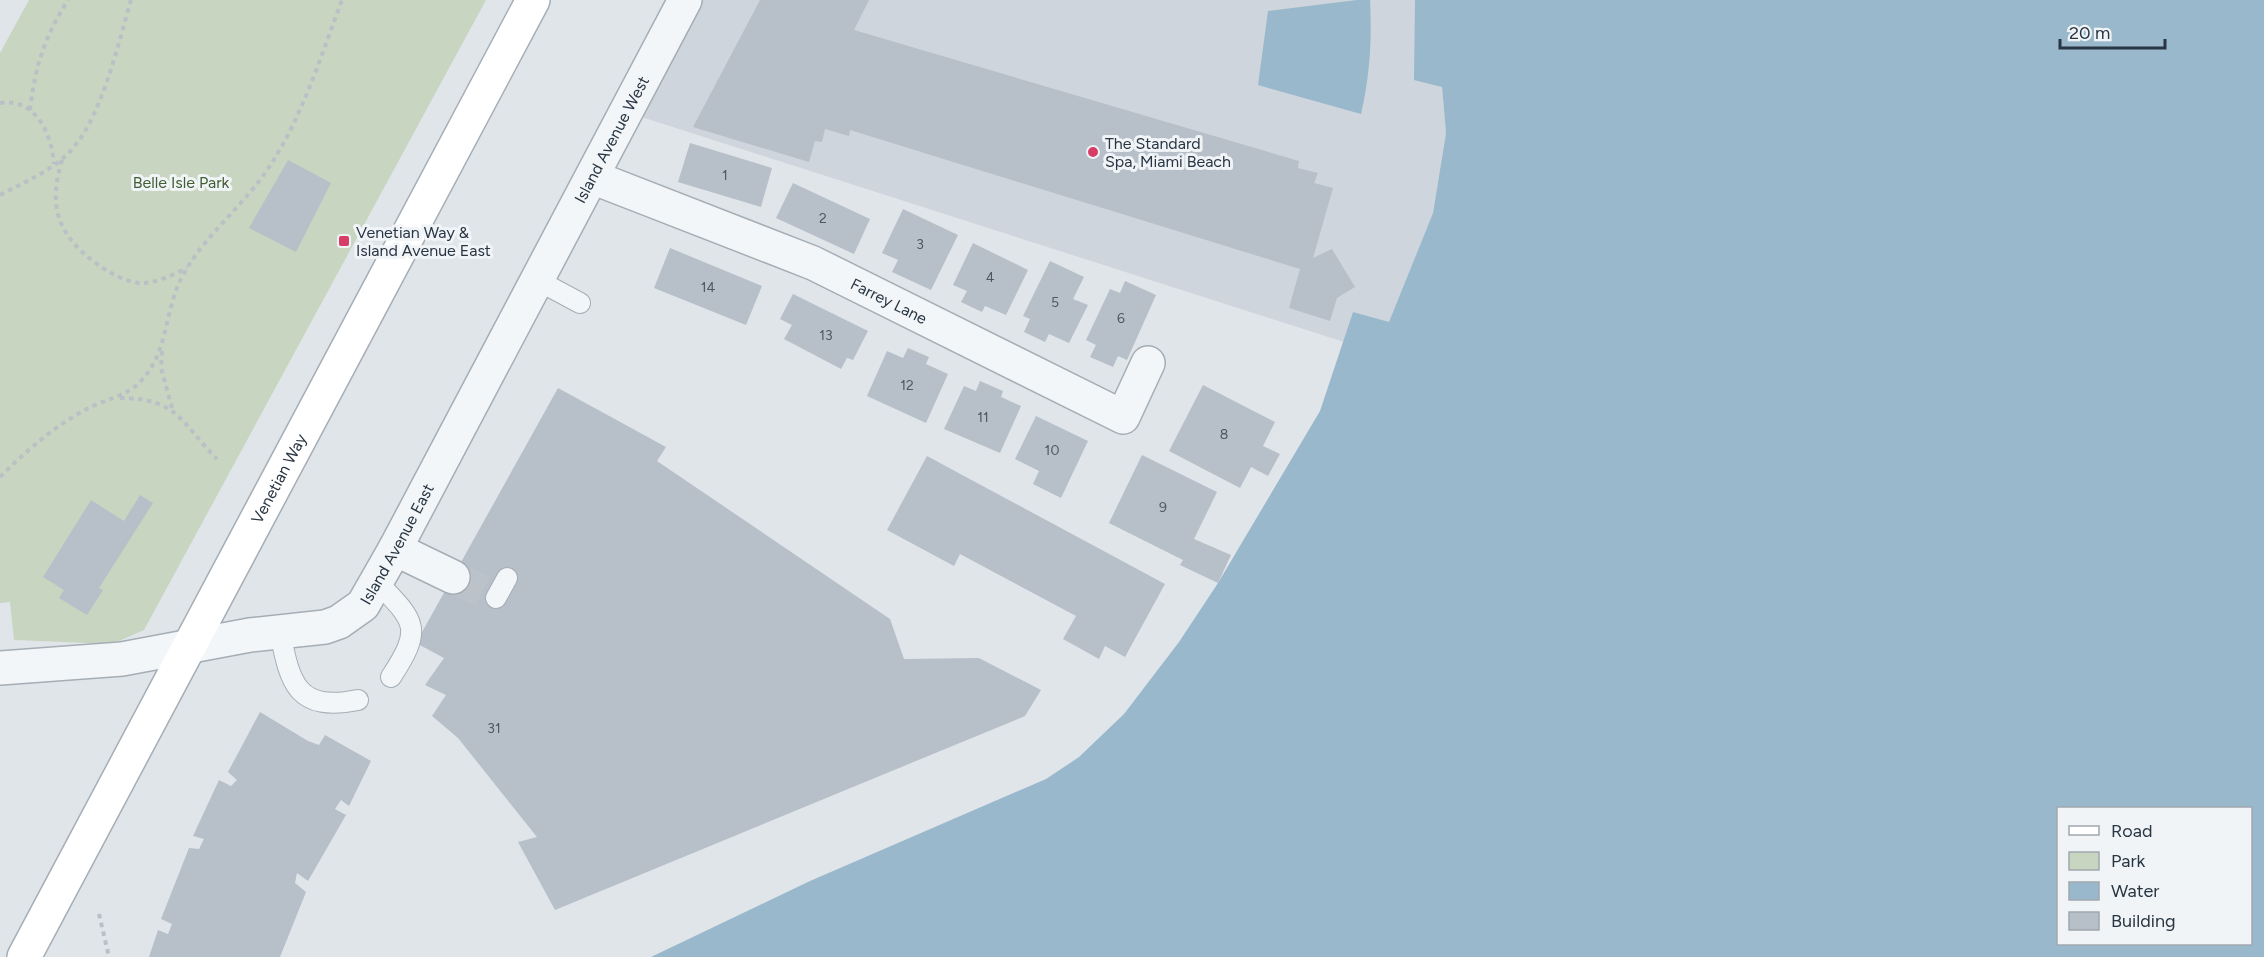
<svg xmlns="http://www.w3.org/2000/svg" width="2264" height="957" font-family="Figtree,sans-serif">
  <rect width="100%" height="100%" fill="#e0e5ea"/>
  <path fill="#ced5dc" d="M685,0h730l27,87 4,46 -13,80 -44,110 -36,-11 -9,30 -718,-230z"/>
  <path fill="#c8d5c1" d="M29,0h457l-342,630 -32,14 -98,-4 -4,-38 -10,1v-550z"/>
  <path fill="#99b8cc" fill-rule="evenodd" d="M1357,0h13c2,40 0,75 -9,114l-103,-29 10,-74z
    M1415,0h849v957h-1613l159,-76 236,-102 33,-22 45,-43 55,-72 39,-59 102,-172 33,-99 36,10 44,-109 13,-80 -4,-46 -28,-7zM2250,808v136h-192v-136z"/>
  <path fill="#b7bfc8" d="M760,0h109l-15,30 445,131 -1,7 20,5 -4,10 19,5 -20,70 19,-9 23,38 -18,11 -7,23 -41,-13 11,-39 -450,-139 -1,6 -24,-7 -3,13 -7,-1 -6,21 -116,-35z
    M690,143l82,25 -11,39 -83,-25z
    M288,160l43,23 -35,69 -47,-24z
    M793,183l77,36 -16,35 -78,-36z
    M903,209l55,26 -27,55 -39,-18 6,-12 -16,-7z
    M973,243l55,27 -22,45 -21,-9 -3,6 -21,-10 6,-11 -14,-6z
    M670,248l92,38 -16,39 -92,-37z
    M1050,261l34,16 -11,22 15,6 -19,38 -20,-9 -4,8 -21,-10 6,-13 -7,-3z
    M1125,281l31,14 -29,65 -9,-4 -5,11 -23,-10 6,-12 -10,-5 24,-51 10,4z
    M793,294l75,37 -15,29 -6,-2 -6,11 -57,-30 8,-14 -12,-6z
    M908,348l21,9 -3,7 22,10 -22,49 -59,-27 20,-45 16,7z
    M980,381l23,10 -2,6 20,9 -21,47 -56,-24 20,-43 12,5z
    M1203,385l72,37 -12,24 17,8 -12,22 -17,-9 -11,21 -71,-37z
    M558,388l108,59 -9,14 233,158 14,40 75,-1 62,32 -16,26 -470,194 -37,-68 19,-5 -79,-99 -26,-22 14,-21 -21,-10 19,-27 -28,-15z
    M1036,416l52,25 -27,57 -28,-14 6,-13 -24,-12z
    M1142,455l75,37 -23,47 37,16 -13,28 -38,-18 3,-5 -74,-37z
    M927,456l238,128 -40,73 -20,-11 -6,13 -36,-20 13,-23 -116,-62 -6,12 -67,-36z
    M140,495l13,8 -54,85 4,2 -16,25 -28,-17 5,-8 -21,-13 48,-77 33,21z
    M260,712l48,29 11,4 6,-10 46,26 -22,45 -8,-6 -6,9 11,6 -38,66 -11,-8 -2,10 11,9 -26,65h-131l9,-27 10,4 4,-10 -11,-5 28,-71 10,1 5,-10 -11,-3 26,-56 12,6 6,-6 -9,-8z"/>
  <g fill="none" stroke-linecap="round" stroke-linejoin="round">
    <path stroke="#bbc2c9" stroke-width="33" stroke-dasharray="33 16" stroke-linecap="butt" d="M453,577l43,21"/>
    <defs>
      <path id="service" d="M537,280l43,23
        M377,582c39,40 46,46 14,95
        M496,598l11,-20
        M280,632c10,52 17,80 78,68"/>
      <g id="minor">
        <path id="s1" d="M592,177l221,86 310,154 25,-54"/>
        <path d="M395,549l58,28"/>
        <path id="s2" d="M0,668l122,-9 128,-24 75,-8 14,-5 24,-17 32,-56 290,-549"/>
      </g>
      <g id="secondary">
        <path id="s3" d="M24,957l509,-957"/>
      </g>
    </defs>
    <use href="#service" stroke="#a5adb5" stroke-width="22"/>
    <use href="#minor" stroke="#a5adb5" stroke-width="36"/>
    <use href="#secondary" stroke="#a5adb5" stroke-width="36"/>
    <path stroke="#bac0c5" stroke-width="4" stroke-dasharray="4.5 4.5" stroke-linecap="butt" d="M0,103c36,-6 52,32 54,61
      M30,110c5,-43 14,-72 38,-110
      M62,160c-14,46 -5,75 35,104 11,8 27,17 42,19 16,1 33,-8 48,-15
      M0,195c21,-11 42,-20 61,-35 39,-31 56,-113 70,-160
      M162,351l-1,17 11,40
      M120,398c58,0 61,25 97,61
      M0,477c28,-28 58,-54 93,-71 17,-8 35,-11 48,-25 27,-29 23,-66 39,-100 20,-42 61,-72 87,-111 35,-51 53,-112 75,-170
      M99,914l10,43"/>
    <use href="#service" stroke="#f3f6f8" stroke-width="20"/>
    <use href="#minor" stroke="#f3f6f8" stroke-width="33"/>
    <use href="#secondary" stroke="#fff" stroke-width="33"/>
  </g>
  <g fill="#d63e67" stroke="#f0f4f7" stroke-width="2">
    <circle cx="1093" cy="152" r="6"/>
    <rect x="338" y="235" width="12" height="12" rx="3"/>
  </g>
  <g text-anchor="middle" stroke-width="6" stroke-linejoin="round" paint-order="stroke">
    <g font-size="14" fill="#4c5864">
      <text x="725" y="180">1</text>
      <text x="823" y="223">2</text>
      <text x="920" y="249">3</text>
      <text x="990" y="282">4</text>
      <text x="708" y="292">14</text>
      <text x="1055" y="307">5</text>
      <text x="1121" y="323">6</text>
      <text x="826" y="340">13</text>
      <text x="907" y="390">12</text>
      <text x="983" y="422">11</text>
      <text x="1224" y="439">8</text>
      <text x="1052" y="455">10</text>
      <text x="1163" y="512">9</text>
      <text x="494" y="733">31</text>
    </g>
    <g font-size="16" fill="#283543" stroke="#f0f4f7">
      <text dy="6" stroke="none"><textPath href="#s2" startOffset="900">Island Avenue West</textPath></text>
      <text dy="6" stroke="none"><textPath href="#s1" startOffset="322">Farrey Lane</textPath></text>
      <text dy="6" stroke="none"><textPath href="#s3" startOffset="542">Venetian Way</textPath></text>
      <text dy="6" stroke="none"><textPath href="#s2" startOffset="442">Island Avenue East</textPath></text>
    </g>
    <g font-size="16" fill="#283543" stroke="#f0f4f7" text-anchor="start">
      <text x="1105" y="149">The Standard<tspan x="1105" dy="18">Spa, Miami Beach</tspan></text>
      <text x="356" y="238">Venetian Way &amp;<tspan x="356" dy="18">Island Avenue East</tspan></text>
    </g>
    <g font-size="16" fill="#425f34" stroke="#f0f4f7">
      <text x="181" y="188">Belle Isle Park</text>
    </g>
  </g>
  <rect x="2057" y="807" width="195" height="138" fill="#f0f4f7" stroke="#a0a8af" stroke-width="1.5"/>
  <rect x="2069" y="826" width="30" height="9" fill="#ffffff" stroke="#a0a8af" stroke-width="1.5"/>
  <text x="2111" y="837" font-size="18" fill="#283543">Road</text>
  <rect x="2069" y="852" width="30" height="18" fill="#c8d5c1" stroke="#a0a8af" stroke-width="1.5"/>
  <text x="2111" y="867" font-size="18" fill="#283543">Park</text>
  <rect x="2069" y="882" width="30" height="18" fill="#99b8cc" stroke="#a0a8af" stroke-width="1.5"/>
  <text x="2111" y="897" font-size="18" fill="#283543">Water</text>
  <rect x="2069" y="912" width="30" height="18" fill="#b7bfc8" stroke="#a0a8af" stroke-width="1.5"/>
  <text x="2111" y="927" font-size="18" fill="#283543">Building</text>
  <path d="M2060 39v9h105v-9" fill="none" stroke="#283543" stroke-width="3"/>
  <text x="2069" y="39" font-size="18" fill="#283543" stroke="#f0f4f7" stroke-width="4.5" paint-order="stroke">20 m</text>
</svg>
